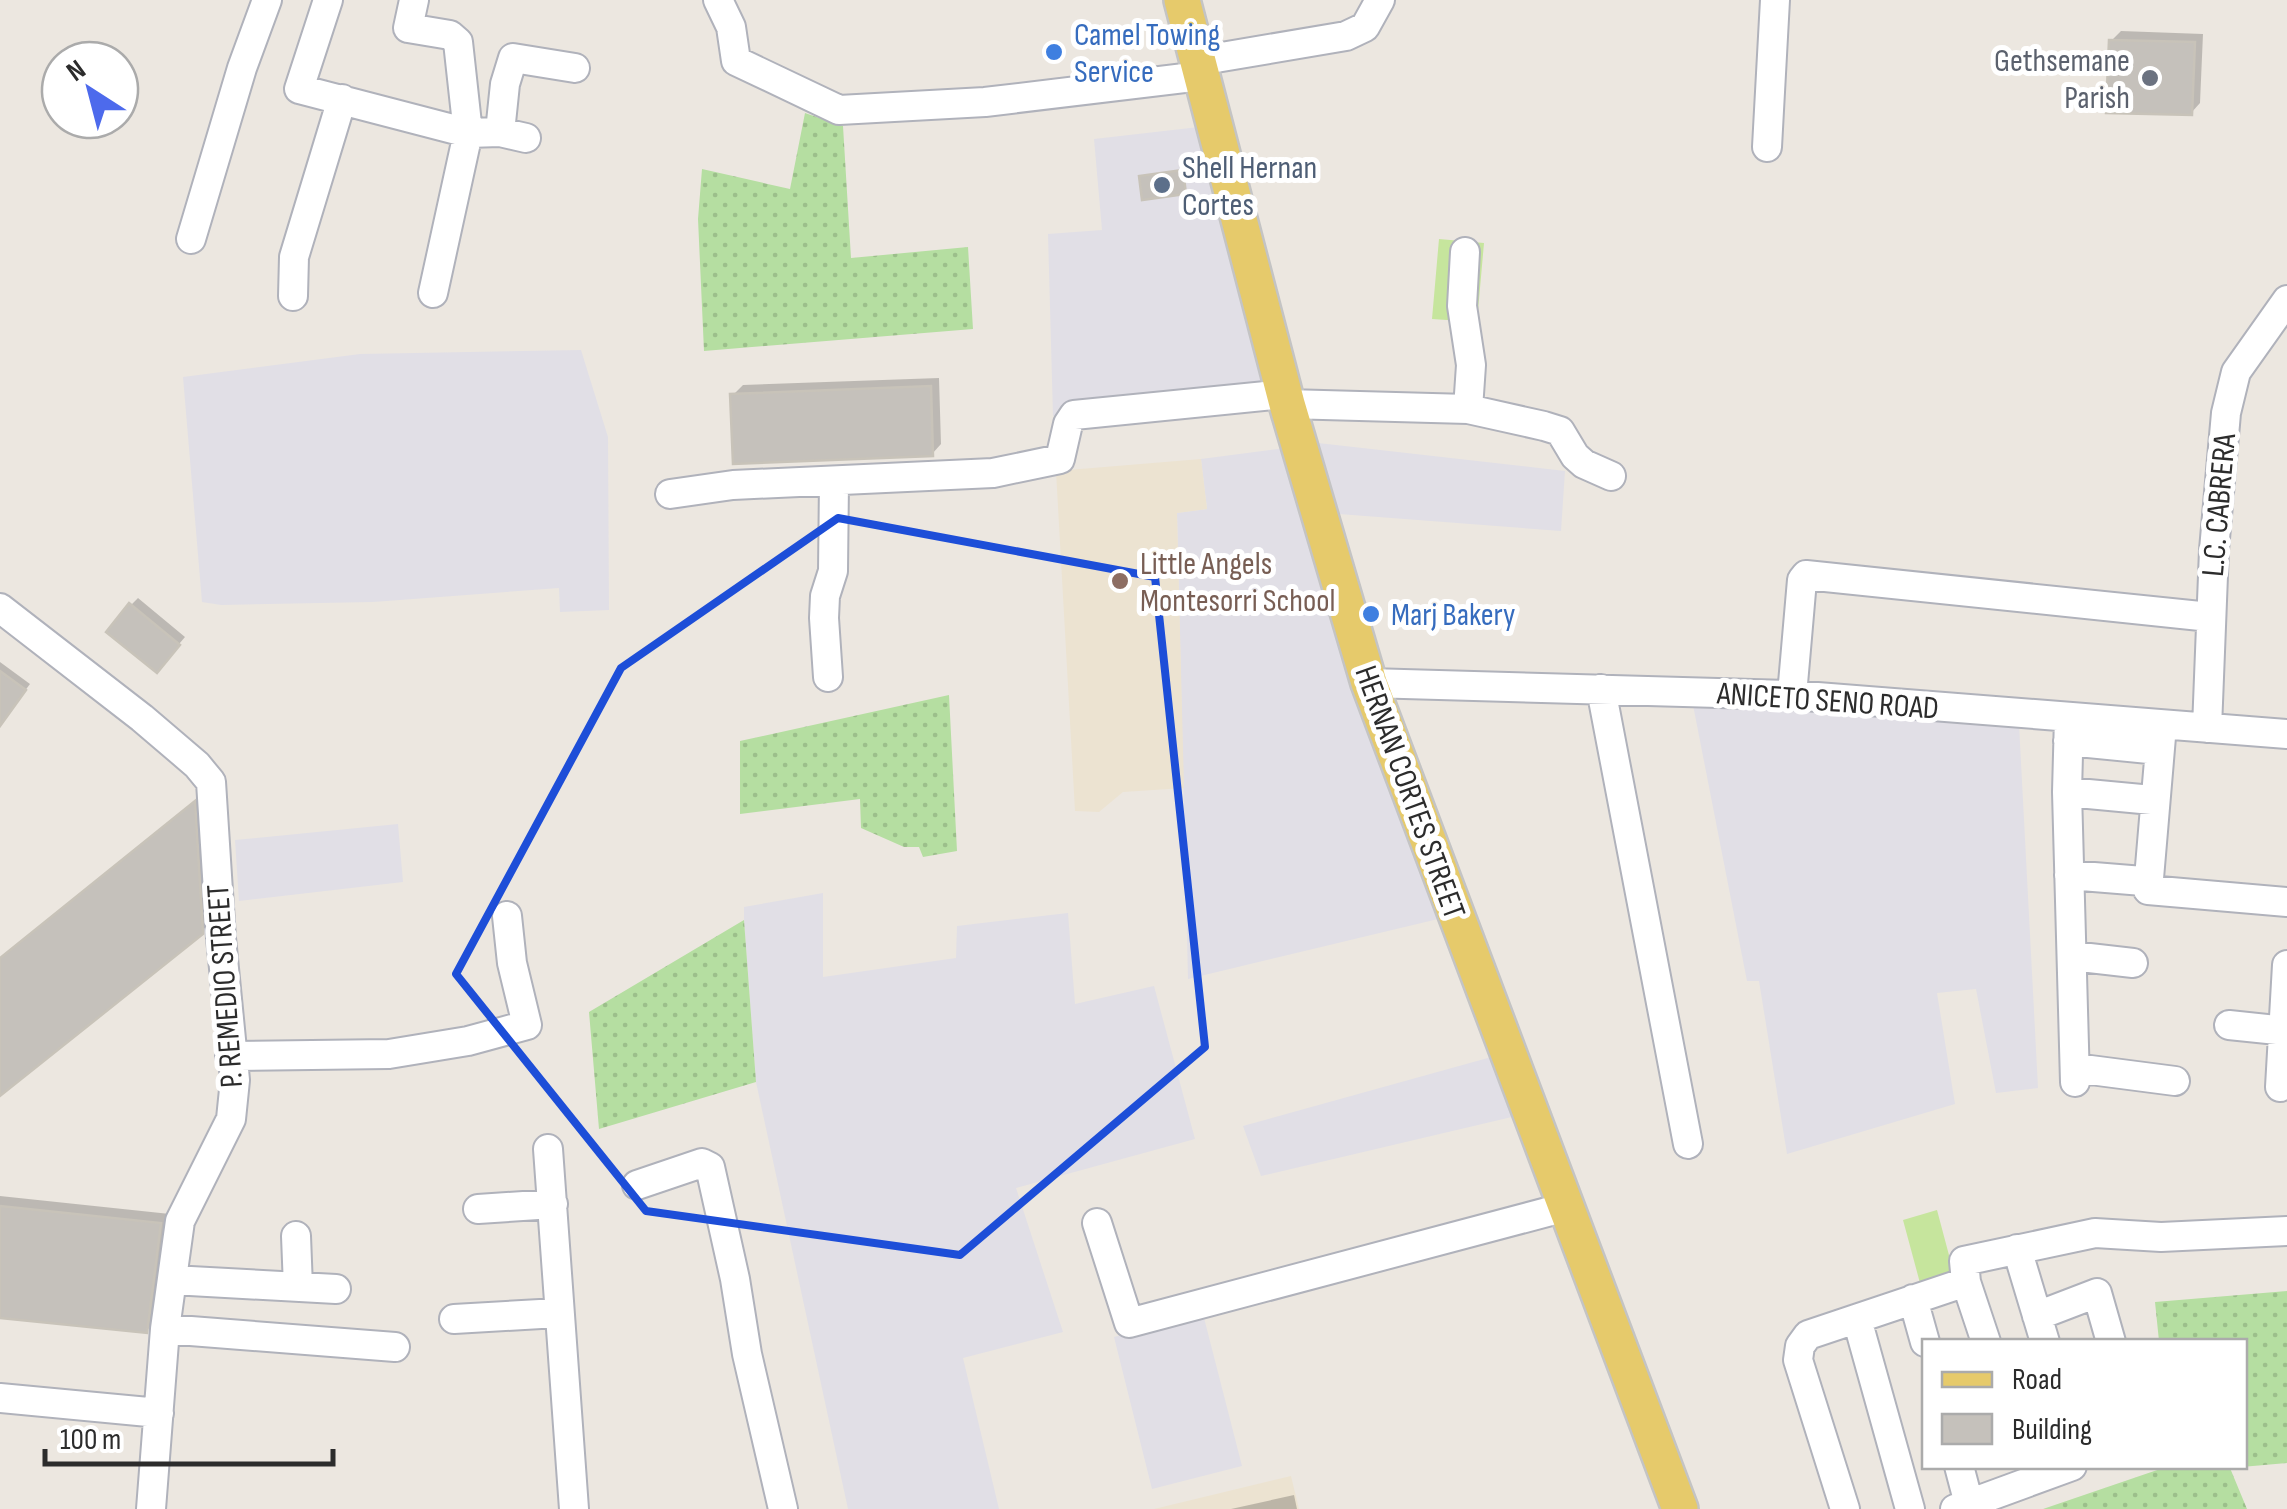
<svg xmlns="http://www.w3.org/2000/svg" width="2287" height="1509" font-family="'Sofia Sans Condensed',sans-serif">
  <defs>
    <pattern id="grass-dots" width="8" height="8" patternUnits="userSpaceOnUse" patternTransform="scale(2.5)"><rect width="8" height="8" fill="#b5dea1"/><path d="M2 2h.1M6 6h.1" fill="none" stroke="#9cbf8b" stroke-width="1.8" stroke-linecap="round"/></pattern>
  </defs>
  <rect width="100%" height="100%" fill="#ece7e0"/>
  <path fill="#e1dfe6" d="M1199,127l69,261 -215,28 -5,-182 54,-4 -8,-91z
    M581,350l27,87 1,173 -49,2 -1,-24 -186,14 -152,3 -19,-3 -19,-225 177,-23z
    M1318,443l247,28 -4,60 -222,-17z
    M1285,448l11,50 53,178 89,243 -250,60 -11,-466 30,-4 -6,-50z
    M1693,705l82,2 244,17 19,364 -42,5 -20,-104 -39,4 18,111 -168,50 -28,-173h-12z
    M398,824l5,58 -164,19 -4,-61z
    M823,893v84l133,-19 1,-32 111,-13 7,91 79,-18 41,153 -179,49 47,144 -100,26 36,151h-151l-92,-427 -12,-162v-13z
    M1495,1056l21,60 -255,60 -18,-50z
    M1203,1314l39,152 -90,23 -38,-152z"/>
  <path fill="#ece3d1" d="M1201,459l6,50 -30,4 7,275 -61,4 -24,20 -24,-1 -19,-340z
    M1291,1476l8,33h-145z"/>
  <path fill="url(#grass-dots)" d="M805,113l38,13 8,132 117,-11 5,82 -269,22 -6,-132 4,-50 88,20z
    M949,695l8,156 -34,6 -4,-10h-15l-43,-19 -1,-29 -120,15v-73z
    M744,920l12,162 -157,47 -10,-117z
    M2287,1291v172l-57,5 17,41h-204l123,-42 78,-1v-124l-85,-1 -4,-39z"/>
  <path fill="#c6e59d" d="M1439,239l45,4 -7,79 -45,-3z
    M1937,1210l17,64 -34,9 -17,-63z"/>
  <path fill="#0003" d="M2121,31l82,3 -3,69 -9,10 -80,-72z
    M939,378l2,66 -9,10 -199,-59 10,-10z
    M138,598l47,39 -22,26 -32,-58z
    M0,662l30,22 -30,40z
    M203,795l9,127 -212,171v-133z
    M0,1196l170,18 -14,107 -10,10 -146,-16z
    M1294,1495l3,14h-66z"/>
  <path fill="#c5c1bb" stroke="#c8c3b9" stroke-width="2.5" d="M2109,40l86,2 -3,73 -86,-2z
    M1183,170l3,24 -44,6 -3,-24z
    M931,386l2,70 -200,8 -3,-70z
    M129,603l51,42 -23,28 -51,-41z
    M0,671l26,19 -26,36z
    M195,801l8,133 -203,162v-138z
    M0,1206l161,17 -14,110 -147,-15z"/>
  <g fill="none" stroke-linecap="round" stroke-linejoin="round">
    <defs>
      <path id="minor" d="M328,0l-29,89 169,44 32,-1 26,6
        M414,0l-6,28 42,7 8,7 10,91 -35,160
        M718,0l13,27 5,34 103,49 146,-8 216,-26
        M1198,61l148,-25 19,-9 15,-27
        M500,132l5,-48 8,-26 62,10
        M1767,147l8,-147
        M191,239l51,-171 25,-68
        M1465,252l-3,54 9,59 -3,44
        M293,296l1,-39 48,-158
        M1287,404l181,5 76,17 16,5 15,25 9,8 27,12
        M670,494l63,-9 260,-12 67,-14 8,-35 6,-9 211,-21
        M0,608l142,110 55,47 14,17 10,156 14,142 -4,39 -51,102 -15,108 -14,180
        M828,677l-4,-59 1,-22 8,-25 1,-89
        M1369,683l423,12 495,39
        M1601,689l87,455
        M1792,695l10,-115 4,-5 404,42
        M2069,717l-2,75 8,290
        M2162,725l-14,165 139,12
        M2207,728l7,-178 12,-137 10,-41 51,-72
        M2068,741l91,9
        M2067,792l85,8
        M2069,875l74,6
        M2072,956l61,7
        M2229,1025l58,6
        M230,1056l159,-2 79,-13 59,-16 -15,-62 -5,-47
        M2075,1068l100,13
        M2280,1087l7,-122
        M548,1149l26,360
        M637,1185l65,-22 8,4 25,112 12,75 36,155
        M478,1209l75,-5
        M1097,1223l32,100 437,-116
        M296,1236l2,51
        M2017,1249l28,93
        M172,1280l164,9
        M1913,1299l12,43
        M2037,1316l60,-23 14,49
        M454,1319l104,-6
        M1857,1319l53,190
        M165,1329l230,18
        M1986,1342l-20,-60 -2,-21 131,-28 66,4 126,-6
        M0,1398l159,15
        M1959,1466l10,38
        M1845,1509l-47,-149 2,-14 8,-11 158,-53
        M1955,1509l117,-43"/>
      <path id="major" d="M1182,0l105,404 82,279 311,826"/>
    </defs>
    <use href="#minor" stroke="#b0b2bb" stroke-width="32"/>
    <use href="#major" stroke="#c4c4c4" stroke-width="40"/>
    <use href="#minor" stroke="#fff" stroke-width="28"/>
    <use href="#major" stroke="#e6ca6b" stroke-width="35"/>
  </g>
  <path fill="none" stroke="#1d4ed8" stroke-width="8" stroke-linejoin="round" d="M838,518l317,59 50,470 -245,208 -314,-44 -190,-237 165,-306z"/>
  <g fill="#3f7fe0" stroke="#fff" stroke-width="4">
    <circle cx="1054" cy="52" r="10"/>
    <circle cx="1371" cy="614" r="10"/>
  </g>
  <circle fill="#6b7280" stroke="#fff" stroke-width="4" cx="2150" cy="78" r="10"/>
  <circle fill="#5c6f8a" stroke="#fff" stroke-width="4" cx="1162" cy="185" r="10"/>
  <circle fill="#8d6e63" stroke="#fff" stroke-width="4" cx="1120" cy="581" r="10"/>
  <g text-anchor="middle" stroke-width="10" stroke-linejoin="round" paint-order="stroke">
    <g font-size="32" fill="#366cbe" stroke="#fff" text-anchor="start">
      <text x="1074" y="45">Camel Towing<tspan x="1074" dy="37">Service</tspan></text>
      <text x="1391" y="625">Marj Bakery</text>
    </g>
    <g font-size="32" fill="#5b616d" stroke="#fff" text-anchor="end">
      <text x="2130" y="71">Gethsemane<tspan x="2130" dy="37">Parish</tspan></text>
    </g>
    <g font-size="32" fill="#4e5e75" stroke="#fff" text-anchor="start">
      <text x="1182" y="178">Shell Hernan<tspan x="1182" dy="37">Cortes</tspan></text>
    </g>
    <g font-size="32" fill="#2c2c2c" stroke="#fff">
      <text transform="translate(2218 505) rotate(-85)" y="11">L.C. CABRERA</text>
      <text transform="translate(1828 700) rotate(4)" y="11">ANICETO SENO ROAD</text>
      <text transform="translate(1411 792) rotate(70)" y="11">HERNAN CORTES STREET</text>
      <text transform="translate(224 986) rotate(-94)" y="11">P. REMEDIO STREET</text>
    </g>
    <g font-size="32" fill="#785e54" stroke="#fff" text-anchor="start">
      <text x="1140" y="574">Little Angels<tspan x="1140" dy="37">Montesorri School</tspan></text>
    </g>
  </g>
  <rect x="1922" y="1339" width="325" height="130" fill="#ffffff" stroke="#ababab" stroke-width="2.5"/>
  <rect x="1942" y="1372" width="50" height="15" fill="#e6ca6b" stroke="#ababab" stroke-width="2.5"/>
  <text x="2012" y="1389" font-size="30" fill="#2c2c2c">Road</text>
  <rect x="1942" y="1414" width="50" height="30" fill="#c5c1bb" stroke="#ababab" stroke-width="2.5"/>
  <text x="2012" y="1439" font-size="30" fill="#2c2c2c">Building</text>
  <g transform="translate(90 90) rotate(324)"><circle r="48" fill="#ffffff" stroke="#ababab" stroke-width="2.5"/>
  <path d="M0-8L18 38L0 25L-18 38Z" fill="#4d6aec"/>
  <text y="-15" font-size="28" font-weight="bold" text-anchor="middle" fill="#2c2c2c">N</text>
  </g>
  <path d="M45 1449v15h288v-15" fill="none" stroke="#2c2c2c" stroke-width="5"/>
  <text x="60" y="1449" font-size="30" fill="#2c2c2c" stroke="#ffffff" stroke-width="8" paint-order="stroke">100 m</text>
</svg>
